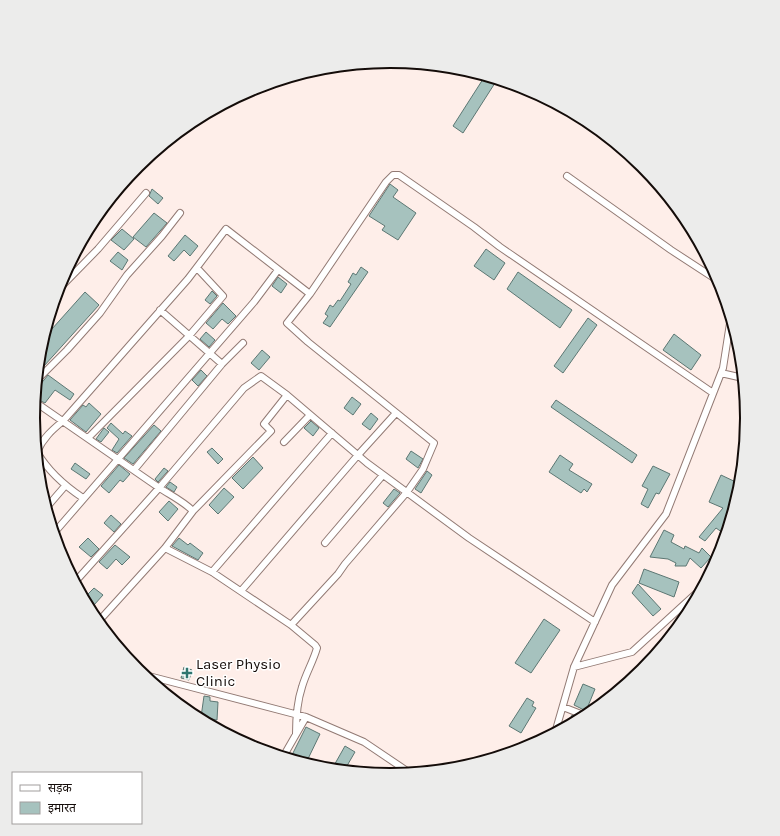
<svg xmlns="http://www.w3.org/2000/svg" width="780" height="836" font-family="Karla,'Noto Sans Devanagari',sans-serif">
  <rect width="100%" height="100%" fill="#feeee9"/>
  <path fill="#a6c2be" stroke="#5c7773" d="M485,76l10,7 -32,50 -10,-7z
    M390,184l8,6 -5,7 23,16 -18,27 -16,-10 3,-4 -16,-10z
    M152,189l11,9 -5,6 -9,-8z
    M154,213l13,10 -21,24 -13,-10z
    M122,229l12,10 -10,11 -13,-10z
    M185,235l13,11 -8,10 -6,-6 -10,11 -6,-5z
    M486,249l19,14 -11,17 -20,-14z
    M118,252l10,8 -6,10 -12,-9z
    M361,267l7,5 -38,55 -7,-4 5,-7 -3,-2 5,-9 3,2 5,-7 2,1 11,-17 -3,-2 5,-9 3,2z
    M518,272l54,38 -12,18 -53,-39z
    M278,277l9,7 -6,9 -9,-7z
    M212,291l5,5 -7,8 -5,-4z
    M85,292l14,13 -55,61 -5,-5 4,-22z
    M223,303l13,13 -8,8 -6,-5 -9,10 -7,-6z
    M588,318l9,7 -34,48 -9,-7z
    M206,332l9,8 -6,7 -9,-8z
    M674,334l27,21 -10,15 -28,-20z
    M262,350l8,7 -11,13 -8,-7z
    M201,370l6,6 -9,10 -6,-6z
    M48,375l26,19 -4,6 -15,-10 -10,13 -10,-5 1,-8z
    M352,397l9,7 -8,11 -9,-7z
    M556,400l81,55 -5,8 -81,-56z
    M89,403l12,11 -15,18 -16,-12 13,-15 3,2z
    M371,413l7,6 -8,11 -8,-6z
    M311,421l8,7 -6,8 -9,-8z
    M111,423l12,11 2,-3 7,5 -15,17 -5,-3 7,-11 -12,-11z
    M154,425l7,6 -28,33 -9,-6z
    M104,428l5,4 -8,10 -5,-3z
    M212,448l11,11 -5,5 -11,-12z
    M411,451l12,8 -5,9 -12,-9z
    M560,455l13,9 -4,6 23,14 -5,8 -3,-3 -3,4 -32,-21z
    M253,457l10,11 -20,21 -11,-11z
    M75,463l15,11 -4,5 -15,-10z
    M119,465l11,9 -7,8 -3,-2 -11,13 -8,-7z
    M653,466l17,8 -11,20 -3,-1 -8,15 -7,-4 7,-15 -6,-3z
    M164,468l4,3 -10,11 -3,-3z
    M427,471l5,4 -11,18 -6,-4z
    M721,475l19,9v4l-14,32 4,2 -4,13 -10,-7 -11,13 -6,-4 24,-29 -14,-6z
    M170,482l7,5 -3,5 -8,-5z
    M224,488l10,9 -16,17 -9,-9z
    M394,489l6,4 -12,14 -5,-4z
    M169,501l9,8 -10,12 -9,-9z
    M111,515l10,9 -7,8 -10,-9z
    M664,530l10,5 -3,7 13,7 1,-3 14,7 3,-5 9,9 -10,11 -11,-10 -4,8h-11l1,-3 -8,-4 -18,-2z
    M88,538l11,11 -8,8 -12,-10z
    M179,538l9,7 2,-2 13,10 -5,7 -26,-14z
    M115,545l15,12 -8,8 -6,-6 -9,10 -8,-7z
    M644,569l35,13 -5,15 -35,-14z
    M638,584l23,25 -8,7 -21,-23z
    M94,588l9,7 -9,10 -9,-8z
    M544,619l16,11 -29,43 -16,-10z
    M184,667l8,3 -3,10 -8,-2z
    M583,684l12,5 -9,22 -12,-6z
    M204,696l6,1v4l8,1 -1,18 -16,-3z
    M527,698l7,4 -2,4 4,2 -15,25 -12,-7z
    M572,715l9,4 -14,7z
    M306,727l14,7 -14,29 -14,-8z
    M345,746l10,6 -11,19 -12,-2z"/>
  <g fill="none" stroke-linecap="round" stroke-linejoin="round">
    <defs>
      <path id="street" d="M567,176l104,74 49,32
        M57,291l41,-42 48,-56
        M160,310l62,54
        M721,373l22,5
        M37,380l30,-30 33,-37 27,-38 35,-39 18,-23
        M35,402c41,28 82,57 123,85 12,8 25,14 35,24
        M88,438l101,-102 34,-40 -26,-28
        M284,442l26,-27
        M134,470l88,-106 21,-21
        M83,498c-18,-12 -35,-27 -46,-46 6,-14 15,-22 26,-31l125,-142 38,-50 84,65
        M46,508l19,-22
        M54,533l200,-231 24,-32
        M325,543l58,-68
        M165,548l47,24 79,53 24,20 2,3c-4,14 -11,25 -15,39 -5,15 -6,30 -6,47
        M212,572l120,-139
        M75,582l84,-94 85,-100 17,-12 26,19
        M241,591l117,-136 38,-42
        M98,622l67,-74 28,-37 78,-80 -7,-7 23,-29 80,68 102,75 126,84
        M291,625l47,-51 7,-10 62,-72 16,-23 11,-26 -126,-101 -21,-19 23,-29 76,-112 7,-7h6l75,52 26,20 213,146
        M574,667l58,-15 69,-63
        M141,674l165,43 58,25 46,31
        M563,707l23,9
        M555,733l19,-66 38,-82 54,-71 57,-146 8,-51
        M283,757l23,-40"/>
    </defs>
    <use href="#street" stroke="#927a74" stroke-width="8"/>
    <use href="#street" stroke="#fff" stroke-width="6"/>
  </g>
  <path fill="#2e7670" stroke="#fff" stroke-width="1.5" d="M185 667h4v4h4v4h-4v4h-4v-4h-4v-4h4z"/>
  <g text-anchor="middle" stroke-width="3" stroke-linejoin="round" paint-order="stroke">
    <g font-size="15" fill="#140c09" stroke="#fff" text-anchor="start">
      <text x="196" y="669">Laser Physio<tspan x="196" dy="17">Clinic</tspan></text>
    </g>
  </g>
  <path d="M0 0H780V836H0ZM40 418a350 350 0 1 1 700 0a350 350 0 1 1-700 0Z" fill="#ececeb" fill-rule="evenodd"/>
  <path fill="none" stroke="#140c09" stroke-width="2" d="M40 418a350 350 0 1 1 700 0a350 350 0 1 1-700 0Z"/>
  <rect x="12" y="772" width="130" height="52" fill="#ffffff" stroke="#a19e9d"/>
  <rect x="20" y="785" width="20" height="6" fill="#ffffff" stroke="#a19e9d"/>
  <text x="48" y="792" font-size="12" fill="#140c09">सड़क</text>
  <rect x="20" y="802" width="20" height="12" fill="#a6c2be" stroke="#a19e9d"/>
  <text x="48" y="812" font-size="12" fill="#140c09">इमारत</text>
</svg>
